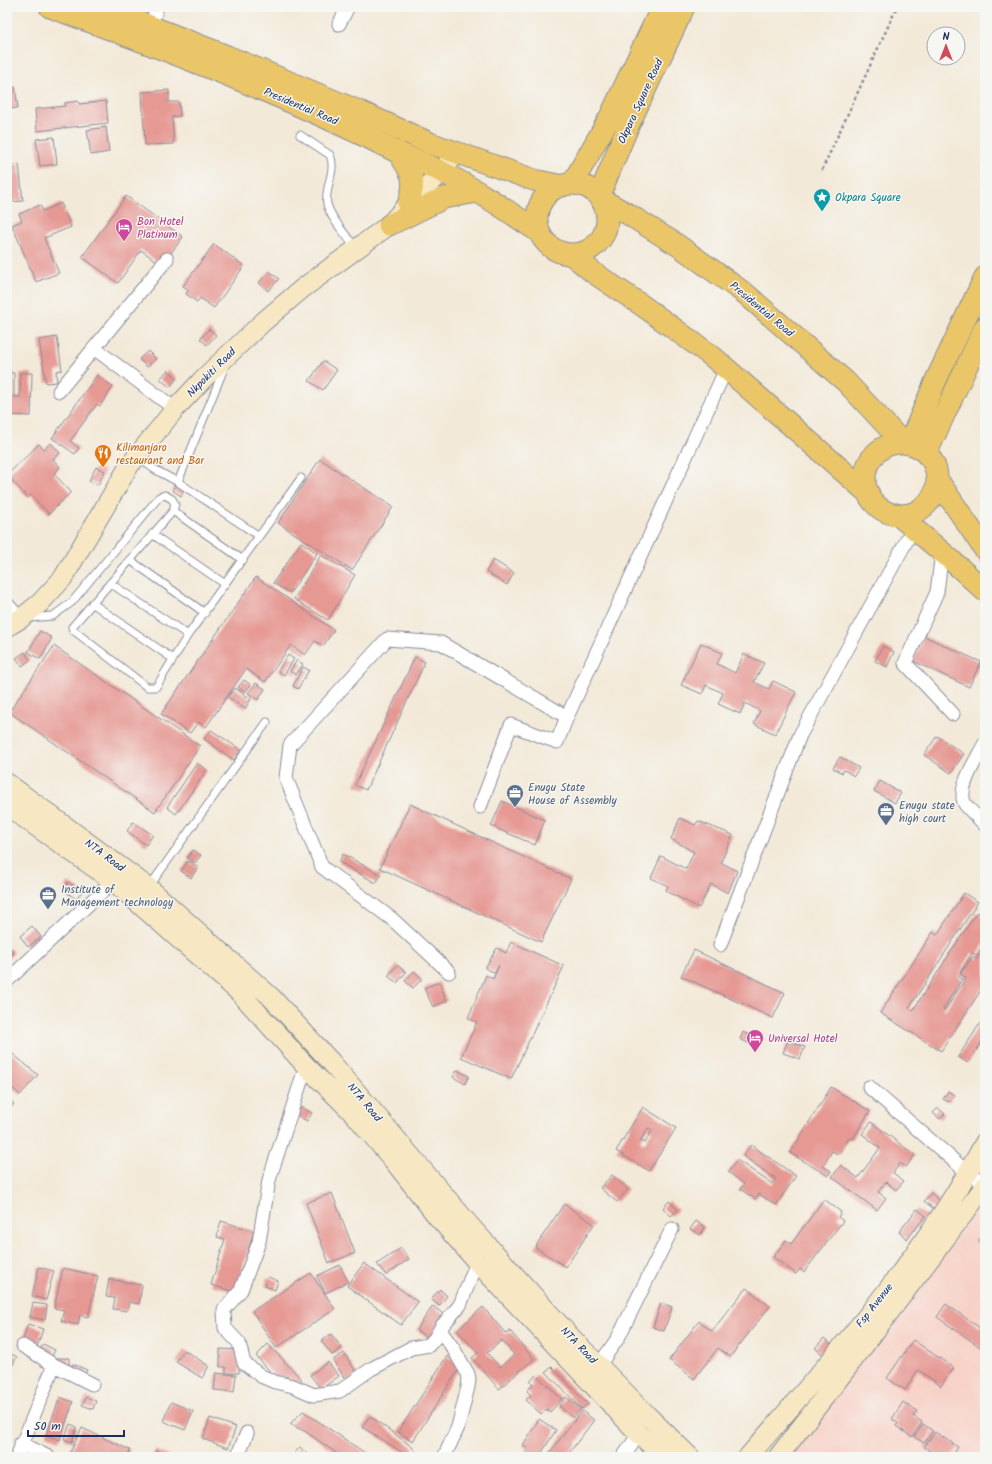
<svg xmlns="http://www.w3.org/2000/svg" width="992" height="1464" font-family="Kalam,sans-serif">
  <rect width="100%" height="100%" fill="#f6f6f2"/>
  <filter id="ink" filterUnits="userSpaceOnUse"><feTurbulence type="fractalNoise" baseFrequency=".025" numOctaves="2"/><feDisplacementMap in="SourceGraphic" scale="8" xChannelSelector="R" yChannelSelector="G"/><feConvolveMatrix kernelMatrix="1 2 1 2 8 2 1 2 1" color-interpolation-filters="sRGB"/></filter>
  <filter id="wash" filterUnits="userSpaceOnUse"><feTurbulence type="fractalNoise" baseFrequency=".012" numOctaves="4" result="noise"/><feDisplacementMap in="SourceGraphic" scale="16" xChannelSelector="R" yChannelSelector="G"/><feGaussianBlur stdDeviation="0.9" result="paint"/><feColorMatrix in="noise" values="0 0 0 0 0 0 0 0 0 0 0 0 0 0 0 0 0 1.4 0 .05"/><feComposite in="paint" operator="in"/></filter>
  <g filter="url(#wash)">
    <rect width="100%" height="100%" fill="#f3e9d8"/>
    <path fill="#f7d1c6" d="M985,1199v258h-197z"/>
    <g id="blocks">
      <path fill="#e69893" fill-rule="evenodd" d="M15,87l3,21 -11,1v-21z
        M169,90v12h10l1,14 -8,1 2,27 -29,1 -3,-53z
        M78,101l1,3 27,-3 2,22 -71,8 -2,-22 30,-3v-3z
        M106,127l3,25 -18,3 -4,-25z
        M54,137l3,27 -17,2 -4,-27z
        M19,164l4,37 -15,1 -1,-36z
        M126,196l57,41 -21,28 -21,-15 -23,33 -36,-26z
        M61,203l10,24 -27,11 15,35 -23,9 -24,-57 10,-4 -3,-7 21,-9 3,6z
        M214,244l30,22 -30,42 -14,-10 -3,4 -11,-8 3,-4 -6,-4z
        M269,271l10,8 -11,12 -9,-8z
        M209,329l7,6 -9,10 -7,-6z
        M57,337l5,33 -6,1 1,11 -11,1 -7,-43z
        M148,351l8,8 -9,8 -8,-8z
        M323,361l14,9 -14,20 -14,-9z
        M168,370l9,8 -7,9 -10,-8z
        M7,373h7v24h6v-24h12l-1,43 -24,-1z
        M97,375l16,12 -13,19 -3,-2 -27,37 9,7 -4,6 -23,-16z
        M51,443l9,10 -7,6 7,8 -6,7 17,18 -22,22 -18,-19 -3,3 -21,-23 32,-31 5,5z
        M320,459l73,48 -41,63 -74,-47z
        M96,467l9,4 -7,14 -9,-4z
        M176,485l8,6 -3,5 -9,-6z
        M301,542l16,11 -27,40 -17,-10z
        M321,555l34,20 -27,45 -34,-21z
        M493,560l21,13 -7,12 -21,-13z
        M256,577l78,53 -11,16 -8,-5 -10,14 -14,-10 -26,37 -19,-13 -40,58 -8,-5 -8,11 -29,-19z
        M40,631l12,7 -12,21 -12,-7z
        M924,636l57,26 -12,25 -56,-26z
        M701,643l21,10 -5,11 18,9 9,-19 20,9 -10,19 15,7 4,-8 23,11 -21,42 -21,-10 6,-13 -15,-8 -5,11 -22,-10 5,-11 -17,-8 -4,9 -21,-9z
        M54,646l146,100 -45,66 -146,-100z
        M883,646l11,6 -7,15 -12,-6z
        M25,652l5,8 -8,6 -6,-8z
        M288,655l6,4 -10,16 -6,-4z
        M415,657l10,5 -59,128 -11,-5z
        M297,660l6,4 -7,11 -6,-4z
        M303,667l6,3 -11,19 -5,-3z
        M244,680l7,5 -6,7 -7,-5z
        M256,683l9,6 -7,11 -10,-7z
        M235,688l16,11 -6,10 -17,-12z
        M211,730l30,20 -7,10 -30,-21z
        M937,736l27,18 -13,19 -27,-18z
        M840,757l19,11 -5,8 -10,-6 -2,3 -9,-5z
        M197,763l10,7 -31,44 -9,-7z
        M880,781l21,12 -6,10 -21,-12z
        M502,801l43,19 -10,25 -44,-19z
        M410,804l161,75 -30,63 -161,-74z
        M680,818l15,7 3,-4 35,14 -12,27 16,9 -9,22 -17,-9 -12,24 -33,-17 2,-5 -17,-8 10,-22 25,13 8,-17 -23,-13z
        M133,822l20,13 -7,10 -19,-14z
        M193,850l8,5 -6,8 -8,-5z
        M343,854l38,21 -5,8 -37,-21z
        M188,861l10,6 -7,11 -10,-7z
        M68,882l14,9 -6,8 -13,-9z
        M964,893l14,9 -69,106 4,2 64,-98 8,5v26l-8,12 -5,-2 -14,23 4,3 -19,30 2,1 21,-32 -6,-4 13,-18 4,3 8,-12v37l-44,67 -61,-38 53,-81 4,3z
        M32,926l9,11 -13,10 -8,-11z
        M511,942l53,24 -53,113 -50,-22 16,-35 -9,-4 18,-43 7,4 6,-14 -4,8 -10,-5 12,-20 9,5z
        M10,948l4,5 -7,6v-8z
        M694,950l91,43 -12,25 -92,-42z
        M397,965l9,7 -9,11 -9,-7z
        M414,971l8,8 -9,9 -8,-7z
        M439,982l8,19 -14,6 -9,-19z
        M985,1016v21l-17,26 -10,-6z
        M743,1032l10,5 -3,7 -10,-5z
        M788,1040l17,7 -5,12 -17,-6z
        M7,1049l31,26 -18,20 -13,-12z
        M457,1070l12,6 -4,8 -12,-7z
        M831,1087l39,24 -18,29 -3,-2 -10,17 -7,-4 -9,15 8,5 -3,5 -38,-23z
        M948,1091l6,4 -5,7 -6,-3z
        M7,1098l7,6 -7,8z
        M301,1107l11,6 -5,8 -10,-6z
        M643,1107l33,21 -27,43 -33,-20zM648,1128l4,2 -7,13 -5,-2z
        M938,1108l7,6 -5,5 -7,-6z
        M871,1122l44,33 -9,12 -6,-4 -7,10 11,8 -8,9 -10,-8 -8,10 8,6 -9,12 -45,-33 9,-12 17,13 22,-30 -18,-14z
        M751,1145l45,31 -20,29 -17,-11 -4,5 -15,-10 4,-5 -16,-12 9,-12 35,24 4,-5 -33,-23z
        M612,1175l16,14 -11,13 -17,-14z
        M332,1193l23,60 -26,10 -23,-60z
        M931,1193l9,8 -6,8 -10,-8z
        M824,1199l17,13 -3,5 5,4 -39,51 -4,-3 -4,5 -23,-17 13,-17 5,4z
        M669,1201l9,9 -7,6 -8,-8z
        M564,1204l30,20 -28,43 -31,-20z
        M917,1209l9,7 -19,23 -8,-7z
        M221,1221l33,10 -19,61 -24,-7 14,-46 -8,-2z
        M696,1221l9,6 -5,8 -10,-6z
        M985,1233v15l-7,-7z
        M401,1248l8,11 -23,16 -9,-11z
        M364,1263l54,39 -17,23 -54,-39z
        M340,1265l8,17 -23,11 -8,-17z
        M39,1267l15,4 -8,29 -14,-4z
        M63,1268l35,8 -10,41 -8,-2 -2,10 -17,-4 3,-11 -10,-2z
        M311,1273l24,36 -59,39 -24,-37z
        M268,1277l10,4 -3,9 -10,-4z
        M109,1279l33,6 -3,19 -10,-2 -2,9 -14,-2 2,-11 -9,-1z
        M746,1288l24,18 -40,51 -12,-9 -24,31 -25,-19 30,-39 13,10z
        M440,1289l7,7 -8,10 -8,-7z
        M33,1303l14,2 -2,15 -15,-3z
        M661,1303l11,4 -8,24 -11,-4z
        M946,1304l34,24 5,-6v24l-2,3 -46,-32z
        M433,1306l14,11 -16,23 -15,-10z
        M483,1307l23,27 4,-3 24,28 -35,30 -27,-31 6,-5 -21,-23zM502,1340l12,15 -14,12 -13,-14z
        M28,1324l15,5 -6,18 -15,-5z
        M331,1334l11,14 -10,7 -11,-14z
        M824,1338l9,8 -8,10 -10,-8z
        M913,1340l41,28 -13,18 -23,-16 -13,20 -18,-12z
        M43,1344l12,6 -4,8 -12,-6z
        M268,1344l34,36 -6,6 -9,-10 -7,6 -24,-26z
        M220,1349l19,1v23h-13v-6h-6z
        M184,1350l25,16 -7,12 -26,-16z
        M7,1352l10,5 -5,9 -5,-2z
        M344,1353l14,22 -11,7 -14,-22z
        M447,1356l14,10 -48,75 -15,-9z
        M57,1358h12v12h-12z
        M328,1362l11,14 -18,13 -11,-14z
        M73,1364l14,6 -4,8 -14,-6z
        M552,1367l36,37 -6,5 -36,-37z
        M216,1373l20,2 -2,17 -20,-2z
        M536,1375l26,24 -12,13 -4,-3 -5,5 -15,-14 5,-5 -4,-4 6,-7 -3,-2z
        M60,1397l13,5 -13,38 -14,-5z
        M86,1397l10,4 -3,8 -11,-4z
        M566,1397l15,12 -8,9 -14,-12z
        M171,1402l22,9 -8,19 -22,-9z
        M903,1402l14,9 -4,5 9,6 -10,15 -16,-11 2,-3 -6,-4z
        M303,1411l68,46h-29l-36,-25 -16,-8z
        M582,1411l12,9 -28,37h-20z
        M370,1416l41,30 5,6 -10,5 -1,-3 -43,-27z
        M210,1418l26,9 -8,21 -25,-9z
        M539,1419l17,11 -17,27h-16l5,-8 -5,-4z
        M70,1424l7,3 -5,15 -8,-3z
        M923,1424l10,7 -9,12 -10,-6z
        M82,1428l48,22 -3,7h-49l-8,-4z
        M935,1432l23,15 -6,10h-13l-15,-10z
        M300,1447l10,10h-19z
        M156,1450l15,7h-19z"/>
    </g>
  </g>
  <g filter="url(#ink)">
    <use href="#blocks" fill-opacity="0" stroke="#878c9b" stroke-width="1"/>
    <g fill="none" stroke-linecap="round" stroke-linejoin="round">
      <defs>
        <path id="service" d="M300,135l30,20c7,16 -6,32 -3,49 3,14 20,32 29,44
          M137,456l17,13 24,13 81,54
          M178,482l47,-116
          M173,511l70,49
          M152,534l73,50
          M130,560l75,53
          M110,583l78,52
          M92,603l81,56
          M28,618l25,-2 19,-14 87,-105 6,-2 7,4 3,5 -2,7 -101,116 1,3 74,57h9l32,-52 113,-157
          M149,887l118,-165"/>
        <path id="minor" d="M339,24l9,-17
          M151,26l6,-19
          M94,348l81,61
          M59,391l108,-132
          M942,552l-5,40 -32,71 48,51
          M7,604l13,15
          M985,743c-7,14 -29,46 -20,61 5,7 14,14 20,21
          M480,807l31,-82 46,17 10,-25 159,-348
          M720,945l80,-210 113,-206
          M449,972l-57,-53 -70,-52 -36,-89 4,-33 97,-106 54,4 126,74
          M7,981l106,-100
          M306,1066l-37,114 -10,62 -18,48 -17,20 1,18 14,15 5,20 17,13 14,6 18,4 21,9 26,-4 31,-22 40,-21 18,-3 6,-7 6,-11
          M869,1087l99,86 17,10
          M23,1346l31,19 38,19
          M599,1365l19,-27 54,-109
          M21,1443l27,14
          M17,1457l37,-92
          M237,1457l10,-24
          M444,1457l14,-30 10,-40 1,-8 -1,-5 -15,-26 -11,-15 -1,-6 19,-22 17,-43
          M623,1457l16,-23"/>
        <path id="secondary" d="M7,627l13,-8 20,-16 23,-25 66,-112 46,-57 30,-32 58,-55 40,-34 86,-63 19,-21 34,-32 14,-20
          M7,783l142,105 121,108 61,66 141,166 96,106 79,81 43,42
          M7,806l106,75 128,113 65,72 49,49 38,45 43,55 41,47 162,172 25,23
          M748,1457c85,-99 175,-199 237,-315
          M778,1457l72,-93 135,-178"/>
        <path id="primary" d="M50,7c117,43 234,88 345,144 16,7 32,13 47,21 34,17 66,39 97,60
          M101,7l126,49 134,56 69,31 104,37 28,6
          M397,151c14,21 21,28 11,53
          M537 219a35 35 0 1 1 70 0a35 35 0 1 1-70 0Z
          M572,184l38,-67 52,-110
          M599,196l30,-72 55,-117
          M602,200l26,14 51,32 68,49 99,87 57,61
          M389,225l55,-27 33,-6
          M572,255l22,18 49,33 70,51 156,137
          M865 479a36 36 0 1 1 72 0a36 36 0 1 1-72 0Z
          M909,444l27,-64 49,-103
          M926,454l59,-127
          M937,479l48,71
          M897,514l52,44 36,33"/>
      </defs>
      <use href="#service" stroke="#878c9b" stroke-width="9"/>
      <use href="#minor" stroke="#878c9b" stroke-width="15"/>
      <use href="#secondary" stroke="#878c9b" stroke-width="21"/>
      <use href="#primary" stroke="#878c9b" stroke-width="23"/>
      <path stroke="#878c9b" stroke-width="2.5" stroke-dasharray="3 3" stroke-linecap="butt" d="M822,170l75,-163
        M982,1305l3,3"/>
      <use href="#service" stroke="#fff" stroke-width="7"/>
      <use href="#minor" stroke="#fff" stroke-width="13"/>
      <use href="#secondary" stroke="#f7e8c3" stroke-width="19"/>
      <use href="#primary" stroke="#ebc669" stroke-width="21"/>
    </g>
  </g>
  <defs>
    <symbol id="sight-pin" viewBox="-11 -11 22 30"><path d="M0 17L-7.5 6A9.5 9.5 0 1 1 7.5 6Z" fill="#0f9aa8" stroke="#f6f6f2"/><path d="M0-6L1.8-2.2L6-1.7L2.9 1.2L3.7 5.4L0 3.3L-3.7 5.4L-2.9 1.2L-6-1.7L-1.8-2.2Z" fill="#fff"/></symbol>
    <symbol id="hotel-pin" viewBox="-11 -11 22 30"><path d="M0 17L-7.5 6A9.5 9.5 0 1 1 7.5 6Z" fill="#d1479c" stroke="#f6f6f2"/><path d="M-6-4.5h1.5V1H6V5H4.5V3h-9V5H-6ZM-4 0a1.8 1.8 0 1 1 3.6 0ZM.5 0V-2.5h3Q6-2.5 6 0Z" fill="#fff"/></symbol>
    <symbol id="restaurant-pin" viewBox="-11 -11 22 30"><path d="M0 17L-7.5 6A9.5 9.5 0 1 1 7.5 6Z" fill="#e8710a" stroke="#f6f6f2"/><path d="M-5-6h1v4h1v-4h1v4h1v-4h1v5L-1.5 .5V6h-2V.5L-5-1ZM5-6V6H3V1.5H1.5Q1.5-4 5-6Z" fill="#fff"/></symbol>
    <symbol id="office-pin" viewBox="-11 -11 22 30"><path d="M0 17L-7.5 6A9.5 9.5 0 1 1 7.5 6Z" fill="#5c6f8a" stroke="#f6f6f2"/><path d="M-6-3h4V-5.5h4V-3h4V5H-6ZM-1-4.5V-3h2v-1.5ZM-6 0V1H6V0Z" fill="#fff"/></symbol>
  </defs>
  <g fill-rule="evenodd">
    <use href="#sight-pin" x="812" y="187" width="20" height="27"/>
    <use href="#hotel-pin" x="114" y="217" width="20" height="27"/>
    <use href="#restaurant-pin" x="93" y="443" width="20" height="27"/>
    <use href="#office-pin" x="505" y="783" width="20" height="27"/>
    <use href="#office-pin" x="876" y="801" width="20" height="27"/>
    <use href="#office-pin" x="38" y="885" width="20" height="27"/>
    <use href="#hotel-pin" x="745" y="1028" width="20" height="27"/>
  </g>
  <g text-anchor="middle" stroke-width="3" stroke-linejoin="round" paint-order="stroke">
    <g font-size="11" fill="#1b2f5e" stroke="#f6f6f2">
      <text transform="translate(640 101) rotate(-65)" y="4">Okpara Square Road</text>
      <text transform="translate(301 106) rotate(23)" y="4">Presidential Road</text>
      <text transform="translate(762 309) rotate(40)" y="4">Presidential Road</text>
      <text transform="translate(211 372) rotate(-45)" y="4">Nkpokiti Road</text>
      <text transform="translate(105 855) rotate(37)" y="4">NTA Road</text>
      <text transform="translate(365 1102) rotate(50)" y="4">NTA Road</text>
      <text transform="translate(874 1305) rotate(-52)" y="4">Fsp Avenue</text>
      <text transform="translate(579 1345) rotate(46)" y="4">NTA Road</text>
    </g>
    <g font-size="11" fill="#0d838f" stroke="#f6f6f2" text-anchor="start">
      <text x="835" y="201">Okpara Square</text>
    </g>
    <g font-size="11" fill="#b23c85" stroke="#f6f6f2" text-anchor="start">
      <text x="137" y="225">Bon Hotel<tspan x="137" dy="13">Platinum</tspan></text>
      <text x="768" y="1042">Universal Hotel</text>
    </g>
    <g font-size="11" fill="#c56008" stroke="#f6f6f2" text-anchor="start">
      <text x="116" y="451">Kilimanjaro<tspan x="116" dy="13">restaurant and Bar</tspan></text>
    </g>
    <g font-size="11" fill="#4e5e75" stroke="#f6f6f2" text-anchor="start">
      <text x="528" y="791">Enugu State<tspan x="528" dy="13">House of Assembly</tspan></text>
      <text x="899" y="809">Enugu state<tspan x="899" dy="13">high court</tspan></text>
      <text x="61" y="893">Institute of<tspan x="61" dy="13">Management technology</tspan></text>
    </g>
  </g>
  <rect width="992" height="1464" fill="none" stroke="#f6f6f2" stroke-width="24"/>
  <g transform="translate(946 46)"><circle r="19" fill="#f6f6f2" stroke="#9ea6b7"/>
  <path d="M0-3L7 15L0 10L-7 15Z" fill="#d1495b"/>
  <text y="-6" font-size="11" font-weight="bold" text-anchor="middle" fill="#1b2f5e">N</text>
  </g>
  <path d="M28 1430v6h96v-6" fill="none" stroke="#1b2f5e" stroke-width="2"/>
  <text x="34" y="1430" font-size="12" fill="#1b2f5e" stroke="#f6f6f2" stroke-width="3" paint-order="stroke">50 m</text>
</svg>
